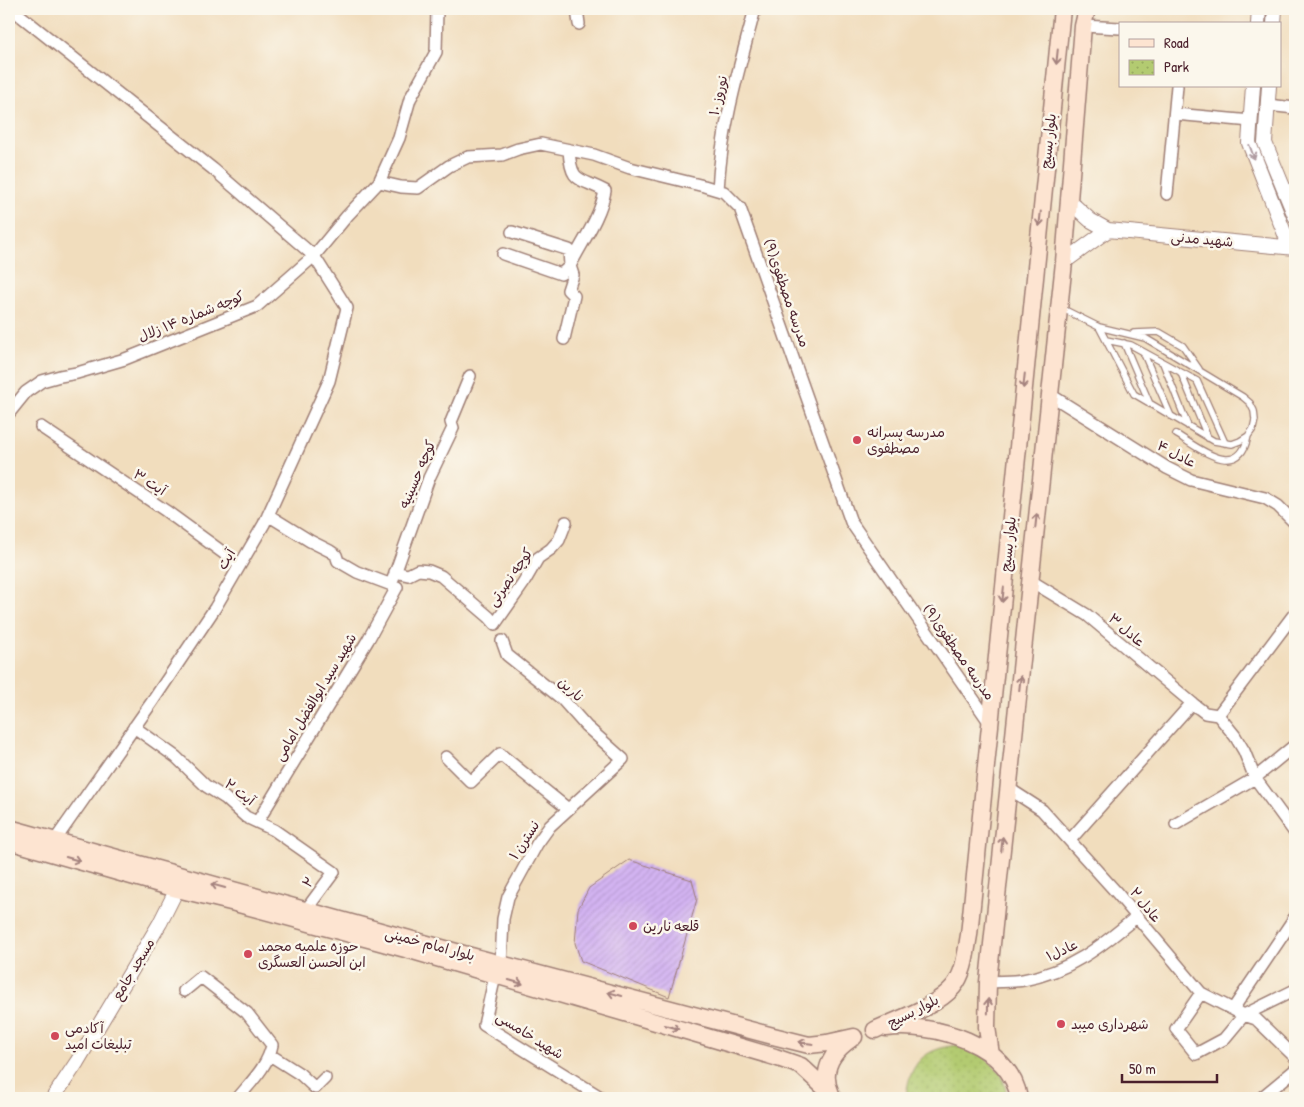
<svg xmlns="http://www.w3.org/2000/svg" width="1304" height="1107" font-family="'Patrick Hand','Playpen Sans Arabic',sans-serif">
  <defs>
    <pattern id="park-dots" width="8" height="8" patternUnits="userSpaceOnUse" patternTransform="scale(1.25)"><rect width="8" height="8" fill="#b3cb71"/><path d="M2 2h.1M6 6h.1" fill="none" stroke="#9bae62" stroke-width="1.8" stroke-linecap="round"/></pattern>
    <pattern id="building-hatch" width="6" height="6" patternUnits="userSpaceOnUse" patternTransform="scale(1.25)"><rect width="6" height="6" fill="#d3b4f2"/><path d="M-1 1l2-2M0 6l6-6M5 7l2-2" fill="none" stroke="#b79ad0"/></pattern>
  </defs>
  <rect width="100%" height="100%" fill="#fbf7ec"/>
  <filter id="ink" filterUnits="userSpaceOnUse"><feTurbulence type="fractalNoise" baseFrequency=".02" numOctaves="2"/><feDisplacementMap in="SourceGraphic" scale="10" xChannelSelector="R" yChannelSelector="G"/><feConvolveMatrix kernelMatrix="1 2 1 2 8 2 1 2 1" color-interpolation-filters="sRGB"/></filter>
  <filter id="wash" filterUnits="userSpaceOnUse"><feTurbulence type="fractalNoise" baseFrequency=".0096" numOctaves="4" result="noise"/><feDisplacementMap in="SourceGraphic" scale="20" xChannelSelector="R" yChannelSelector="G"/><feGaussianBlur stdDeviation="1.12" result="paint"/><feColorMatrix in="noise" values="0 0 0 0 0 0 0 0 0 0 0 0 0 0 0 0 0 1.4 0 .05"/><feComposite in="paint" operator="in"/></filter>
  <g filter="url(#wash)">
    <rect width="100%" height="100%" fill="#f1ddbd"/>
    <path fill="url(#park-dots)" stroke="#7e754e" d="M959,1045l17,4 25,24 5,17 -1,8h-99c3,-35 18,-50 53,-53z"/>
    <g id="blocks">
      <path fill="url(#building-hatch)" d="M629,860l63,20 5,19 -28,98 -88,-36 -6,-18 3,-34 11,-21z"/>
    </g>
  </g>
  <g filter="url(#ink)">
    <use href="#blocks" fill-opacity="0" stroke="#9e7e74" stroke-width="1"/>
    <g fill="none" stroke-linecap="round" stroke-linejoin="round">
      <defs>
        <path id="service" d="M1061,308l38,19 46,11 98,59 7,6 4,8 1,9 -2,9 -5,7 -8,5 -8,3 -18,-3 -80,-47 -35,-67
          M1134,333l25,-1 24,14 16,23
          M1106,340l25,5 66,36 28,62
          M1124,343l26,61
          M1143,352l28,64
          M1163,363l25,63
          M1181,373l27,65
          M1176,434c21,13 63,48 72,2"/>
        <path id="minor" d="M12,9l201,160 101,87 33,52 -18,73 -65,143 -49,84 -63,94 -101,144
          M577,9l2,15
          M1083,26l37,2
          M1267,105l28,3
          M1175,114l76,7
          M379,182l22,5 17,1 31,-22 19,-9 34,-2 16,-6 23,-5 53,11 36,13 74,18 20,6 16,16 111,314 139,201
          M718,190c3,-61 21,-122 37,-181
          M1167,194l10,-108
          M503,254l58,20 9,-8 -1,-16 -57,-18
          M564,339l10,-43 -6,-6 5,-15 -3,-9c12,-24 30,-48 35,-75 -26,-14 -34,-7 -36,-41
          M1049,394l118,74 24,12 74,18 13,8 17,17
          M9,413l17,-21 16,-11 18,-5 17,-3 48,-14 132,-53 57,-50 33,-40 32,-34 20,-44 11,-39 26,-47 1,-43
          M41,427l125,84 74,54
          M395,572l13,3 10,-5 11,1 12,5 48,41 6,7 28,-40 15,-26 13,-9 8,-9 7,-18
          M393,579l36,-101 24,-50 -2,-6 19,-46
          M1031,581l56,34 111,93
          M1295,613l-77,102 17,21 9,15 11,27 40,-33
          M134,727l42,30 30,29 19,12 21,19 28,13 60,42 -28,38
          M446,757l25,25 29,-28 68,55
          M1008,788l34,22 75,83 84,100 43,22 12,4 39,38
          M258,821l110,-181 29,-53 -40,-15 -19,-11 -2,-6 -6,-4 -20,-10 -42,-26
          M1176,824l79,-46 40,55
          M1070,840l122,-137 13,10 13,2
          M501,964l2,-45 5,-22 29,-53 13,-18 73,-67 -37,-33 -24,-27 -55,-44 -5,-14
          M495,976l-11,49 118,73
          M988,982c12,-1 24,0 35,-2 46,-8 79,-34 113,-63
          M184,991l17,-14 46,36 25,32c-4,21 -21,37 -34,53
          M1201,993l-25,36 20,25 28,-15 20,-24 51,-25
          M1233,1009l62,-92
          M270,1055l30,19 15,14 10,-10
          M1261,1098l34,-28"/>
        <path id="tertiary" d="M1258,24l1,-15
          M1274,24l1,-15
          M1253,86l-4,57 41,104
          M1269,86l-4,57 30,73
          M1068,200l22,20 18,10 187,18
          M1064,262l44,-32
          M53,1098l24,-36 83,-139 17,-34"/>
        <path id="secondary" d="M9,828l458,127 306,81 36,9 18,-2 27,-6
          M9,841l168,48 58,14 178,48 362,106 26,9 28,26
          M886,1028c48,-6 124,16 133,70
          M875,1030c23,-11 61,-23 78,-43 12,-14 13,-36 16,-52l93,-926
          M991,1055l-4,-28 1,-45 76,-720 19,-236 4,-17
          M831,1094c-11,-23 1,-42 20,-55"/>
      </defs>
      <use href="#service" stroke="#9e7e74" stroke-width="8"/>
      <use href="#minor" stroke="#9e7e74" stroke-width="14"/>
      <use href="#tertiary" stroke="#9e7e74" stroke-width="16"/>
      <use href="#secondary" stroke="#9e7e74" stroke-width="19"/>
      <use href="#service" stroke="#fff" stroke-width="5.5"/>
      <use href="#minor" stroke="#fff" stroke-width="11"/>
      <use href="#tertiary" stroke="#fff" stroke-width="14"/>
      <use href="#secondary" stroke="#fde4d1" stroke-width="16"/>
    </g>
    <defs><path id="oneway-shaft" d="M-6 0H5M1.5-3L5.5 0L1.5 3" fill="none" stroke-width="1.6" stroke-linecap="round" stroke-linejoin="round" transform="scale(1.25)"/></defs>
    <g stroke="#a4827e">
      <use href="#oneway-shaft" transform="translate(1057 57) rotate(96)"/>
      <use href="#oneway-shaft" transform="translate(1040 219) rotate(96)"/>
      <use href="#oneway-shaft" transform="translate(1024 381) rotate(96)"/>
      <use href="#oneway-shaft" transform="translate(1036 521) rotate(-84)"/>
      <use href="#oneway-shaft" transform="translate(1003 595) rotate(96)"/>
      <use href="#oneway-shaft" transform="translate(1020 683) rotate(-84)"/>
      <use href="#oneway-shaft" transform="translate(1002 844) rotate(-84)"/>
      <use href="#oneway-shaft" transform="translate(73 859) rotate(16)"/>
      <use href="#oneway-shaft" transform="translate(218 886) rotate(-165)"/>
      <use href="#oneway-shaft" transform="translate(516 982) rotate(16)"/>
      <use href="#oneway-shaft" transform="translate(615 994) rotate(-165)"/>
      <use href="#oneway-shaft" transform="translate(988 1006) rotate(-89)"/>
      <use href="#oneway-shaft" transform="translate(672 1027) rotate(16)"/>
      <use href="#oneway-shaft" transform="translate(806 1043) rotate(-173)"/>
    </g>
    <use stroke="#ae9aa0" href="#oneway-shaft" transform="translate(1252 152) rotate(69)"/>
  </g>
  <g fill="#d1495b" stroke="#fbf7ec" stroke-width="2">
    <circle cx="857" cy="440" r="5"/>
    <circle cx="633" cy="926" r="5"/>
    <circle cx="248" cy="954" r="5"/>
    <circle cx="1061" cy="1024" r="5"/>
    <circle cx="55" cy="1036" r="5"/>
  </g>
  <g text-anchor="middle" stroke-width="5" stroke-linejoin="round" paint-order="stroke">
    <g font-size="14" fill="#4a1f2b" stroke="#fbf7ec">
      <text transform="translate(718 95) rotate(-77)" y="5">نوروز ۱۰</text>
      <text transform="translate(1048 141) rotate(-84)" y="5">بلوار بسیج</text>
      <text transform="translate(1202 239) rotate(5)" y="5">شهید مدنی</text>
      <text transform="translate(787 293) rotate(71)" y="5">مدرسه مصطفوی(۹)</text>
      <text transform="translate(191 316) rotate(-22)" y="5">کوچه شماره ۱۴ زلال</text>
      <text transform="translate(1177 454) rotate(28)" y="5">عادل ۴</text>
      <text transform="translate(417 474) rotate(-67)" y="5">کوچه حسینیه</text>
      <text transform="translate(150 482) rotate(33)" y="5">آیت ۳</text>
      <text transform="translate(1008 544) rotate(-84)" y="5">بلوار بسیج</text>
      <text transform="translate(226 559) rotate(-60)" y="5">آیت</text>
      <text transform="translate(510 577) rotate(-55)" y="5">کوچه نصرتی</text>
      <text transform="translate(1127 630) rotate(41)" y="5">عادل ۳</text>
      <text transform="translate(959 652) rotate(55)" y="5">مدرسه مصطفوی(۹)</text>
      <text transform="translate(571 689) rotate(43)" y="5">نارین</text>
      <text transform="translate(315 697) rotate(-59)" y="5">شهید سید ابوالفضل امامی</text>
      <text transform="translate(240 792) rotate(37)" y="5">آیت ۲</text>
      <text transform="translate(524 840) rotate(-57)" y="5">نسترن ۱</text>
      <text transform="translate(308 882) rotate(-54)" y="5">۲</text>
      <text transform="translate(1146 905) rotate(51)" y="5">عادل ۲</text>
      <text transform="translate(430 944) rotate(15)" y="5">بلوار امام خمینی</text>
      <text transform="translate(1062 950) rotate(-25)" y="5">عادل۱</text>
      <text transform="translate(133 969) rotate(-59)" y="5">مسجد جامع</text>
      <text transform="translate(913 1011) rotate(-27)" y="5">بلوار بسیج</text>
      <text transform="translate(530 1035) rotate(32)" y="5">شهید خامسی</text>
    </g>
    <g font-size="14" fill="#4a1f2b" stroke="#fbf7ec" text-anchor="start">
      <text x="867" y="437">مدرسه پسرانه<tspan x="867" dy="16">مصطفوی</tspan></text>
      <text x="643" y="931">قلعه نارین</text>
      <text x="258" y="951">حوزه علمیه محمد<tspan x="258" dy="16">ابن الحسن العسگری</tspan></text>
      <text x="1071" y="1029">شهرداری میبد</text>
      <text x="65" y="1033">آکادمی<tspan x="65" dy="16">تبلیغات امید</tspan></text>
    </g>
  </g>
  <rect width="1304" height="1107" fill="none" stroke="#fbf7ec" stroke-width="30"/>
  <rect x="1119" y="22" width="162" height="65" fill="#fbf7ec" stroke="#b4a19f"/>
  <rect x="1129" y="39" width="25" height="8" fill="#fde4d1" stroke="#b4a19f"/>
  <text x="1164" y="48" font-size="15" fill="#4a1f2b">Road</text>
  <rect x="1129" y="60" width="25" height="15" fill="url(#park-dots)" stroke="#b4a19f"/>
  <text x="1164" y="72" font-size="15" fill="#4a1f2b">Park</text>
  <path d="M1122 1074v8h95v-8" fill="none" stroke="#4a1f2b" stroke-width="2.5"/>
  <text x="1129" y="1074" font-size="15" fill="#4a1f2b" stroke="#fbf7ec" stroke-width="4" paint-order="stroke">50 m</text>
</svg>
